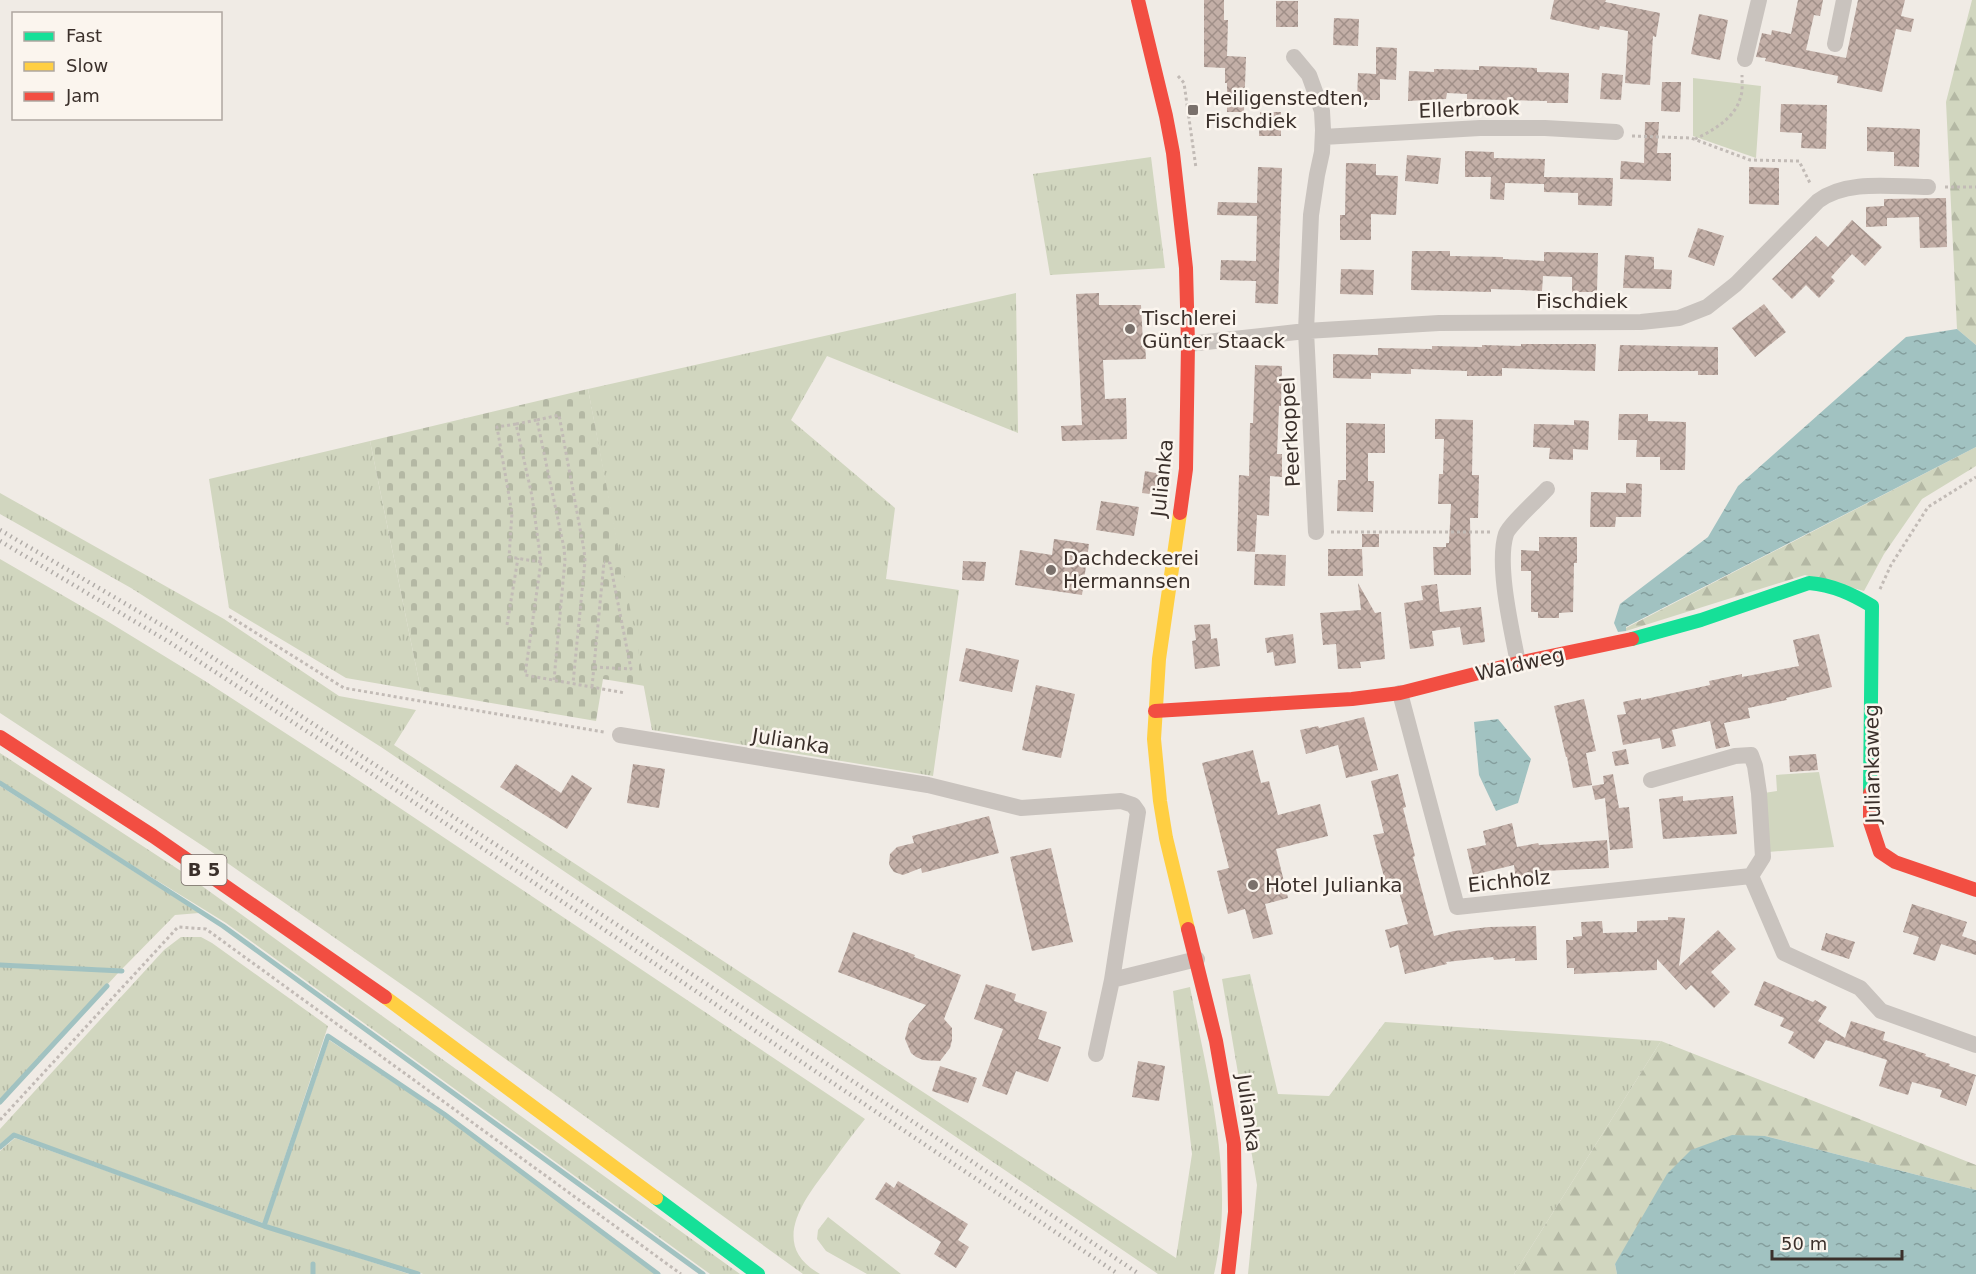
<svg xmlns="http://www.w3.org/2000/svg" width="1976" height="1274" font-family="'DejaVu Sans',sans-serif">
  <defs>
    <pattern id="grass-tufts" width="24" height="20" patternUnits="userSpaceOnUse" patternTransform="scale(1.5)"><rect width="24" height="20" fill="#d1d6bf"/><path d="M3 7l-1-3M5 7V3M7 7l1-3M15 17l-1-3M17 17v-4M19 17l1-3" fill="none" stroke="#b4b8a4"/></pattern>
    <pattern id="forest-firs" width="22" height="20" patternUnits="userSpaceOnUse" patternTransform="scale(1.5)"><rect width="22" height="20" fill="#d1d6bf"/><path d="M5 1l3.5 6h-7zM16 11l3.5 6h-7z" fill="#b4b8a4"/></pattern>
    <pattern id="cemetery-stones" width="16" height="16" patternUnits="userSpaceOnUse" patternTransform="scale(1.5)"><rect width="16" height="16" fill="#d1d6bf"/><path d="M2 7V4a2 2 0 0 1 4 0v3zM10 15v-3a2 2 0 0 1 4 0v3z" fill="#b4b8a4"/></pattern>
    <pattern id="water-ripples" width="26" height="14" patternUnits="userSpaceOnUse" patternTransform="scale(1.5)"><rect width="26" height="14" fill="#a1c2c1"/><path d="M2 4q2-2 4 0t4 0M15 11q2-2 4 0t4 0" fill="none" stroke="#849e9d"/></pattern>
    <pattern id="building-cross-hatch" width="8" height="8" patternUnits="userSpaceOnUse" patternTransform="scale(1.5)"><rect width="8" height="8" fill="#c3afa7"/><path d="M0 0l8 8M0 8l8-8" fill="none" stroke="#a08f88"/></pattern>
  </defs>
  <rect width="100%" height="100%" fill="#f0ebe5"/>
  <path fill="url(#grass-tufts)" d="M1151,157l14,111 -115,7 -17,-101z
    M1016,293l2,140 -191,-77 -36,64 104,88 -9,71 73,11 -26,186 -281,-46 -64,-341z
    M370,441l51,250 -75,-13 -117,-70 -20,-129z
    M0,493l224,126 115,77 77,14 -22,35 782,513 16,-104 -19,-163 17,-4c18,93 46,192 24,287h-56l-777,-527 -250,-159 -131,-74z
    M0,559l107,62 98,60 153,99 507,339c-13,16 -25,32 -37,49 -25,33 -59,77 -8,106h-17l-382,-276 -215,-150 -206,-135z
    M0,753l184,120 556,401h-30l-484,-351 -130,-80 -96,-62z
    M0,786l199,127 -24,2 -53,54 -122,-6z
    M181,937h20l11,6 116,83 -65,197 -250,-90 -13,11v-15l164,-179z
    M0,966l119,6 -119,129z
    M1250,974l28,120 51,2 56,-74 276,19 -147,233h-266l9,-89 -35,-206z
    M329,1040l114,75 212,159h-232l-157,-49z
    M15,1138l248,89 146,47h-409v-123z
    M828,1217l73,57h-34l-41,-23 -9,-12 1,-9z"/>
  <path fill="url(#forest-firs)" d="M1972,0h4v345l-19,-16 -11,-227z
    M1976,447v19l-54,33 -38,55 -20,37 -59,-16 -179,56v-3z
    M1661,1041l315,124v25l-211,-54 -150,128 2,10h-103z"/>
  <path fill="url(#cemetery-stones)" d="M588,389l57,297 -42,-7 -7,42 -175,-30 -51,-250z"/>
  <path fill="#d1d6bf" d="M1693,78l68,8 -5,72 -63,-22z
    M1819,772l15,75 -66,5 -4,-59 13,-2 -1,-16z"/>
  <path fill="url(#water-ripples)" d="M1957,329l19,16v102l-350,180v4l-8,1 -4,-9 6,-19 88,-67 30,-51 168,-149z
    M1498,719l33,40 -13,44 -22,8 -17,-36 -5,-53z
    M1732,1135l33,1 211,54v84h-359l-2,-10 52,-90 24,-24z"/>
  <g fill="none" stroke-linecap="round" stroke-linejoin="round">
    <path stroke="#a1c2c1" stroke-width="5" d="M0,783l223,143 480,348
      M0,965l122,6
      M0,1102l107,-116
      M0,1147l14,-12 250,91 154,48
      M264,1226l64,-190 116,78 214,160
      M313,1264v10"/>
  </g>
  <path fill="url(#building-cross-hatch)" d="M1204,0h20v20h4l-1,36 19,1 -2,55h-17v-29h-2v-15l-21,-1z
    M1554,0h52l-1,2 55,11 -4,24 -3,-1 -3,49 -25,-2 3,-52 -28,-5 -1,4 -49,-11z
    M1798,0h25l-3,16 -6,-1 -8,35 40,8 12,-58h47l-4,16 13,3 -3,13 -15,-3 -14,63 -45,-9 1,-7 -73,-15 1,-3 -10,-1 6,-24 9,2 1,-5 19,4z
    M1276,1h22v26h-22z
    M1699,14l29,6 -8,40 -29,-6z
    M1334,18l25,1 -1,27 -25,-1z
    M1376,47l21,1 -1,32 -16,-1v21h-23l1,-27 18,1z
    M1479,66l58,2v4l32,1 -1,30h-21v-2l-80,-2v-5l-20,-1 -1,6 -38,2 1,-30 25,1v-3l45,1z
    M1602,73l21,2 -2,25 -21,-1z
    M1662,82h19l-1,30 -19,-1z
    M1781,104l46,1 -1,44 -25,-1 1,-15 -22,-1z
    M1260,112h21v24h-22z
    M1645,122h14l-2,31h14v28l-51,-2 1,-18 23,2z
    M1867,127l53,2 -1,38 -25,-1v-14l-27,-1z
    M1465,151l29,1v6l51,1 -1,18 69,1 -1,28 -34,-1v-12l-34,-1v-8l-39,-1 -1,17 -14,-1 1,-22h-26z
    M1407,155l34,3 -3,26 -33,-3z
    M1346,163l30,1v11l22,1 -2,39 -25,-1v26h-31v-25h5z
    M1258,167l24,1 -4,136 -23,-1 1,-22 -36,-1 1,-20 35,1 1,-45 -40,-1 1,-13 39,1z
    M1749,167l30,1v37l-30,-1z
    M1946,198l1,49 -27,1 -1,-31 -32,1v8l-21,1v-20l18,-1v-7z
    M1852,220l30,27 -17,19 -13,-12 -21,23 4,4 -16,17 -13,-13 -14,14 -20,-20 44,-43 12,11z
    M1698,228l26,8 -10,30 -26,-9z
    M1412,251h38v5l53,1v2l41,2v-9l54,1 -1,39h-25v-15l-29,-1 -1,15 -51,-2v3l-80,-2z
    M1625,255l29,2v12l18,1 -1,19 -48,-1z
    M1341,269l33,1 -1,25 -33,-1z
    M1099,293v12h42l2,38h2l1,16 -43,1 2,39 21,-1 1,41 -65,2 -1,-15 21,-1 -6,-131z
    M1764,304l22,28 -31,25 -23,-29z
    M1521,344h75l-1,27 -93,-3v8h-35v-5l-56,-2v5l-40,-1v6l-38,-1v-24l45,1v-7l54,1v-3l50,1v-2l39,1z
    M1620,345l98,2v28h-20v-4h-80z
    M1255,365l27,1 -1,40h-2l-2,48h5v23l-12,-1 -1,40 -12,-1 -2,37 -18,-1 2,-76 10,1 1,-53h3z
    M1619,414h29v7l38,1 -1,48h-25v-13h-24l1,-17h-19z
    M1435,419l38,1 -1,55h7l-1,43h-8l1,57h-37l-1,-28h13v-4h3l2,-39h-13l1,-30h4l1,-35h-9z
    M1574,420l15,1 -1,29 -15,-1v11l-24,-1 1,-11 -17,-1 1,-23 40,1z
    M1346,423l39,1v29h-17v28h6l-1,31 -36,-1 1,-31h8z
    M1145,471l16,3 -4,21 -15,-2z
    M1626,483l16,1 -1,33h-25l-1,10h-25l1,-35 35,1z
    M1101,501l38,6 -5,29 -38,-6z
    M1362,534h17v13h-17z
    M1539,537h38v26h-3l-1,49 -14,1v5h-21v-6h-7v-41h-10v-21l18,1z
    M1054,539l35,5 -7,51 -67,-10 5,-35 32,5z
    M1328,549h34l1,27h-35z
    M1255,554l31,1 -1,31 -31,-1z
    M963,561l23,1 -2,19 -22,-1z
    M1358,583l17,30 6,-1 4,47 -25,3 1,6 -23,1 -2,-25 -13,1 -3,-32 41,-3z
    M1437,584l3,28 41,-5 4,35 -22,3 -3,-18 -28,4 2,15 -24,3 -6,-46 19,-3 -2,-14z
    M1210,624l1,15 6,-1 3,28 -25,3 -3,-28 4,-1 -2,-15z
    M1293,634l3,29 -21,3 -2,-14 -6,1 -2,-15z
    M1819,634l13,53 -46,11 1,2 -39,8 2,10 -26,5 6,23 -14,3 -6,-28 -38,9 4,16 -14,3 -2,-11 -37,7 -6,-30 9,-1 -3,-12 18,-4v2l69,-15 -1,-4 33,-7v3l57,-11 -6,-26z
    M966,648l53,12 -7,32 -53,-11z
    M1036,685l39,9 -14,64 -39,-8z
    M1584,699l12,52 -10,2 6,32 -19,3 -6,-31h-1l-12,-51z
    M1364,717l14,53 -32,8 -8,-33 -32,9 -6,-24 18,-4 1,2z
    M1626,749l3,15 -14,2 -3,-14z
    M1253,750l8,33 8,-2 9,34 42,-11 8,32 -52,13 12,49 -23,6 8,30 -20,5 -8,-30 -17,5 -11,-43 12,-3 -27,-105z
    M1816,754l2,16 -28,2 -1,-16z
    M516,764l45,29 11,-18 20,13 -25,41 -67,-42z
    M633,764l32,5 -6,39 -32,-5z
    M1398,774l8,33 -3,1 12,48 -2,1 21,79 20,-5 35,-4 47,-1 1,34 -22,1v-3l-21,2 -1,-3 -47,5 1,2 -42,10 -7,-29 -8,3 -5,-18 23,-6 -9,-32 -10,3 -5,-18 -11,-42 11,-2 -13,-52z
    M1613,774l6,34 10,-1 4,41 -23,2 -5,-52 -10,2 -3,-14 12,-2 -1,-8z
    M1683,796v5l50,-5 4,38 -74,5 -4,-40z
    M989,816l10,37 -77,20 -1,-5 -18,7 -9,-3 -3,-4 -2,-4 1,-10 7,-7 17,-4 -2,-7z
    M1512,823l5,24 21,-4 1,2 68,-5 2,28 -66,3 1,4 -28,5 -2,-15 -41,10 -6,-26 19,-4 -3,-14z
    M1051,848l22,94 -41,9 -22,-94z
    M1912,904l55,18 -5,14 14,5v14l-35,-11 -6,17 -22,-7 6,-17 -16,-5z
    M1668,917l17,1 -6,48 39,-36 18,19 -25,23 19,20 -16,16 -23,-23 -5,5 -29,-31v11l-83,4v-6h-7l-1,-28h7v-3l9,-1 -1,-14 21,-1 1,12 34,-1v-11l31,-1z
    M853,932l62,23 -1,2 47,18 -17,44 8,9v12l-2,8 -10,13 -17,-1 -7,-3 -5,-4 -6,-14 4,-15 17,-19 -88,-33z
    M1826,933l29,9 -6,17 -28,-9z
    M1764,981l49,21 2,-2 12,7 -9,14 27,17 6,-17 34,11 -2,8 43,14 -1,2 25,8 -1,2 27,9 -10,31 -26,-9 2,-7 -30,-8 -4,13 -29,-9 8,-26 -61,-20 -12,19 -26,-16 6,-11 -14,-6 4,-8 -30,-13z
    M986,984l30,10 -2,7 33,11 -9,27 23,8 -13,35 -32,-11 -9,24 -25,-9 21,-57 -29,-10z
    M1138,1061l27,5 -6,35 -27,-4z
    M940,1066l37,12 -9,25 -36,-12z
    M898,1181l70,43 -10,16 11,7 -13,21 -22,-14 7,-12 -66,-43 11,-17 8,6z"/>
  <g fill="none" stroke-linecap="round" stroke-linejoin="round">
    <path stroke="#c2bbb6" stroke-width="3" stroke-dasharray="3 3" stroke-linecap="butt" d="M1178,76l6,7 12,85
      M1632,136l59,2 59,22 49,1 12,24
      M1695,139c17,-8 39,-20 45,-40 3,-7 2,-16 2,-24
      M1945,187h31
      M537,420l22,-5 25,135 1,11 -12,122
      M516,424l21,-4 27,128 1,12 -11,120
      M1331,532h159
      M541,562l-32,-5 3,-44 -15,-86 19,-3 16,72 9,66 -16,113 100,18
      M1880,589l11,-24 37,-58 48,-30
      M229,616l115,72 260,44
      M507,625l11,-67
      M594,667l37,2 -21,-106 -6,-1
      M592,687l12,-125
      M0,1120l178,-193 28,2 475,345"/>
    <path stroke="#c9c3be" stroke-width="16" d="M1835,44l9,-44
      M1294,57l15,18 13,36 1,19 -1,22 -5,23 -6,40 -5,116 10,201
      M1745,59l14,-59
      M1323,137l157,-9h65l71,4
      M1188,344l118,-13 133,-8 202,-1 38,-4 28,-11 29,-23 82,-83c29,-22 75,-14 110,-14
      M1518,663c-6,-32 -22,-98 -12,-129 3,-9 33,-36 41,-45
      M1400,693l57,214 294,-31 33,77 76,35 21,23 95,34
      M620,735l308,50 93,23 100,-7 12,4 5,7 -26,168 85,-21
      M1651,780l84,-24 16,-1 4,11 4,27 4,64 -12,19
      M1096,1054l16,-74"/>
    <path stroke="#16e098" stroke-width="14" d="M1632,639l69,-19 108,-37c24,2 43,11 63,23l-2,187
      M656,1198l102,76"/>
    <path stroke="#ffcf43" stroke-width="14" d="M1180,513l-21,146 -5,80 6,62 6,37 22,91
      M385,997l271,201"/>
    <path stroke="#f24e42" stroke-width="14" d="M1138,0l28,116 7,37 13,115 2,76 -2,125 -6,44
      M1155,711l197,-12 48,-6 118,-30 114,-24
      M0,737l153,99 232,161
      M1870,793v29l10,30 15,10 81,28
      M1188,929l28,112 18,103 1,68 -7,62"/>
    <path stroke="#b1aca8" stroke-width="4.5" stroke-dasharray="1.5 4.5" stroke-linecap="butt" d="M0,530l177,104 625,413 337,227
      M0,541l169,101 173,112 776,520"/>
  </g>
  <g fill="#7a716c" stroke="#fbf5ee" stroke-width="2">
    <rect x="1187" y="104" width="12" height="12" rx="3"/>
    <circle cx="1130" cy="329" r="6"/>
    <circle cx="1051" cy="570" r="6"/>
    <circle cx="1253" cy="885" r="6"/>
  </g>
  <g text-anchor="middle" stroke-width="5" stroke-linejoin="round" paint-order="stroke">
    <rect fill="#fbf5ee" stroke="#756b66" stroke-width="1.5" x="181.5" y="855" width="45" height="30" rx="4.5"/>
    <g font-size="18" font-weight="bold" fill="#3b302b">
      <text x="204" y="876">B 5</text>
    </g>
    <g font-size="20" fill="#3b302b" stroke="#fbf5ee" text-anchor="start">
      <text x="1205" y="105">Heiligenstedten,<tspan x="1205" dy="23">Fischdiek</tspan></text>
      <text x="1142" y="325">Tischlerei<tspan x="1142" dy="23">Günter Staack</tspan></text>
      <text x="1063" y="565">Dachdeckerei<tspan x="1063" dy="23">Hermannsen</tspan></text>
      <text x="1265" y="892">Hotel Julianka</text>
    </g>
    <g font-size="20" fill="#3b302b" stroke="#fbf5ee">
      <text transform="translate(1469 109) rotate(-2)" y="7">Ellerbrook</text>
      <text x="1582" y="308">Fischdiek</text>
      <text transform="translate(1290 432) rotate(-93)" y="7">Peerkoppel</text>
      <text transform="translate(1162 478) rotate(-84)" y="7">Julianka</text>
      <text transform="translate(1520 664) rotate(-13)" y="7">Waldweg</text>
      <text transform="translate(791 741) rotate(9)" y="7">Julianka</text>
      <text transform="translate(1872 764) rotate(-91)" y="7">Juliankaweg</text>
      <text transform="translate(1509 881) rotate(-6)" y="7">Eichholz</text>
      <text transform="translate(1249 1113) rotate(82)" y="7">Julianka</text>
    </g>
  </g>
  <rect x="12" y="12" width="210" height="108" fill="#fbf5ee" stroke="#aea6a0" stroke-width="1.5"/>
  <rect x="24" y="32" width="30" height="9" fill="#16e098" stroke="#aea6a0" stroke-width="1.5"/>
  <text x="66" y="42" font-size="18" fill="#3b302b">Fast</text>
  <rect x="24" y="62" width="30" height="9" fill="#ffcf43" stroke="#aea6a0" stroke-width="1.5"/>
  <text x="66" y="72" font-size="18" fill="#3b302b">Slow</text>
  <rect x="24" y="92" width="30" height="9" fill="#f24e42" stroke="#aea6a0" stroke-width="1.5"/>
  <text x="66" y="102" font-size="18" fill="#3b302b">Jam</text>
  <path d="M1772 1250v9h130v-9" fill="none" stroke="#3b302b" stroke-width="3"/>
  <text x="1781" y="1250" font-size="18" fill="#3b302b" stroke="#fbf5ee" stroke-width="4.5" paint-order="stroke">50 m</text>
</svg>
